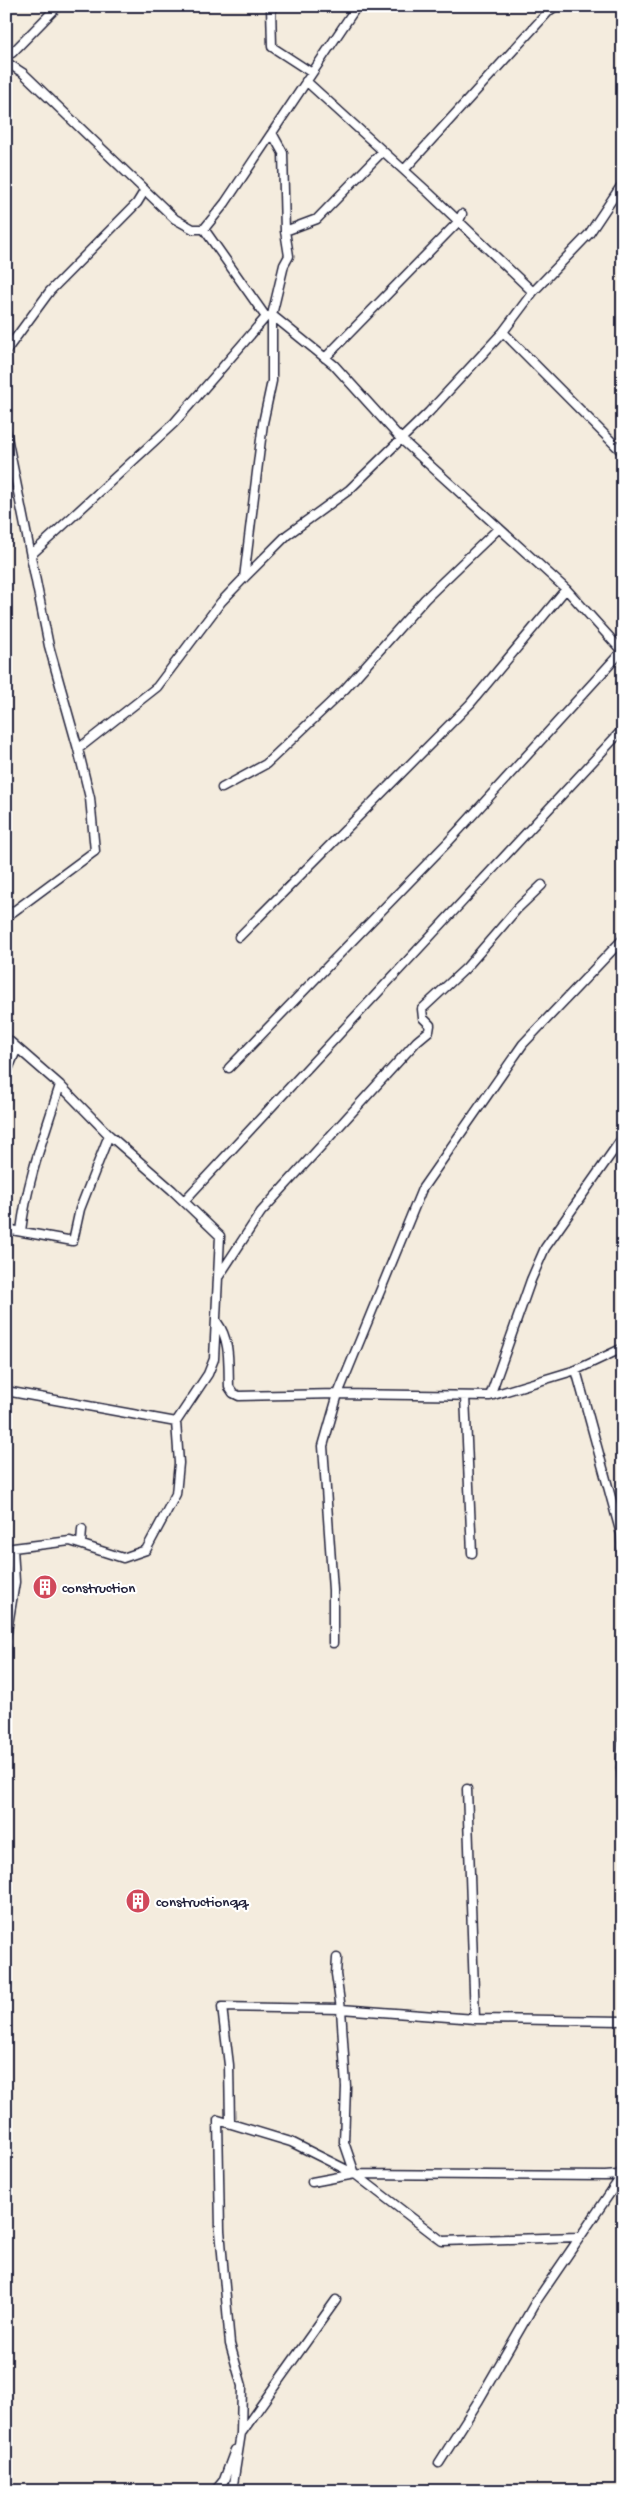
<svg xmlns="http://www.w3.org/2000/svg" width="629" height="2497" font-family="'Gochi Hand',sans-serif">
  <rect width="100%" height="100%" fill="#f4ecde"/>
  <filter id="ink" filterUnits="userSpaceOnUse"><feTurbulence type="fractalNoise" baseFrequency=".02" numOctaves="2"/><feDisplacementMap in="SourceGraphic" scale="10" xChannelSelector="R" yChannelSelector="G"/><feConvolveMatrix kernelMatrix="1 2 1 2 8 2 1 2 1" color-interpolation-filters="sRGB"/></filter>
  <g filter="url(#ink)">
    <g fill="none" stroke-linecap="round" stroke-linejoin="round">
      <defs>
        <path id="street" d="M271,6l1,41 40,26
          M6,53h6l46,-47
          M6,62l17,11 152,146 18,10h11l21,-26 132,-197
          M306,81l123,112 104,99
          M404,170l145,-159 7,-5
          M204,229l62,88
          M285,231l32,-12 66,-68
          M503,332l120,121
          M6,351l44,-60 87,-88 8,-13
          M325,358l134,-137 3,-7
          M6,432l43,214 29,103 12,49 5,53 -89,66
          M32,554l142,-131 92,-106 6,-2 62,50 67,74 165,150 56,62
          M244,578l19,-155 9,-42v-66l12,-50 5,-9 -4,-25 -2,-78 -11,-20
          M78,749l79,-62 64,-85 23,-24 43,-43 62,-45 80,-78 74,-80 30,-40 56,-58 34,-51
          M222,788l44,-24 79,-75 80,-90 74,-71
          M239,937l231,-233 96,-115
          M6,1038l54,47 49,50 63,55 48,46 -6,123 -6,15 -32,48 3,41 -3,31 -30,56 -23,8 -53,-17 -57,7 2,34 -9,55
          M229,1068l220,-227 174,-191
          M6,1074l11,-26
          M184,1201l439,-472
          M6,1229l67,12 7,-32 29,-74
          M21,1231c6,-51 24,-98 39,-146
          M219,1276l42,-64 156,-171 12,-10 1,-6 -7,-7 -1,-9 44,-41 52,-60 24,-23
          M217,1322c14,19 11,42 12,65l4,6 6,3 99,-2 152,2 41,-116 14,-32 78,-111
          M576,1370l45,164 2,41
          M6,1391l170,31
          M465,1396l7,157
          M490,1396l86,-26 47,-22
          M81,1544l1,-15
          M333,1643v-53l-10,-144 15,-52 84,-205 101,-145 100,-105
          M6,1646v66
          M623,1729l-2,39 2,18
          M467,1789l8,230
          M337,1958l-1,16 5,35 5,78 -2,55 11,32
          M230,2123l-1,-58 -7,-58 119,2 134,10 148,2
          M312,2182l43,-8 250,2 13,-1 5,-5
          M242,2432l94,-132
          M439,2463l40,-63 56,-97 88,-129
          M215,2491l9,-11 11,-30
          M232,2491l9,-58 1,-47 -12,-42 -10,-114 -2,-110 73,22 64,32 87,67 136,-4"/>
      </defs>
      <use href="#street" stroke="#22223b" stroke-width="11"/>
      <use href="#street" stroke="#fff" stroke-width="8"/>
    </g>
  </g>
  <defs>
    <symbol id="building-disc" viewBox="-11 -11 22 22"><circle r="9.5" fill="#d1495b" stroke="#fff"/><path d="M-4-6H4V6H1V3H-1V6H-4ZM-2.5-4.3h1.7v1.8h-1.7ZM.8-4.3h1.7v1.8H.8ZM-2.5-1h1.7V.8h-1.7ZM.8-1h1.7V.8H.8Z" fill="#fff"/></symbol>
  </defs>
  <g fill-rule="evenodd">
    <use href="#building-disc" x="31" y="1573" width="28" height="28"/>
    <use href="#building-disc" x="124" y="1887" width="28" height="28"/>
  </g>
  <g text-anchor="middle" stroke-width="4.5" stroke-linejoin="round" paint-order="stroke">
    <g font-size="15" fill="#22223b" stroke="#fff" text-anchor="start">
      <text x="62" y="1592">construction</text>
      <text x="156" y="1906">constructionqq</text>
    </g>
  </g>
  <rect width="629" height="2497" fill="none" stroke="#fff" stroke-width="25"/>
  <rect x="12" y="12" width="604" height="2472" fill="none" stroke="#22223b" stroke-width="2" filter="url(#ink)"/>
</svg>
